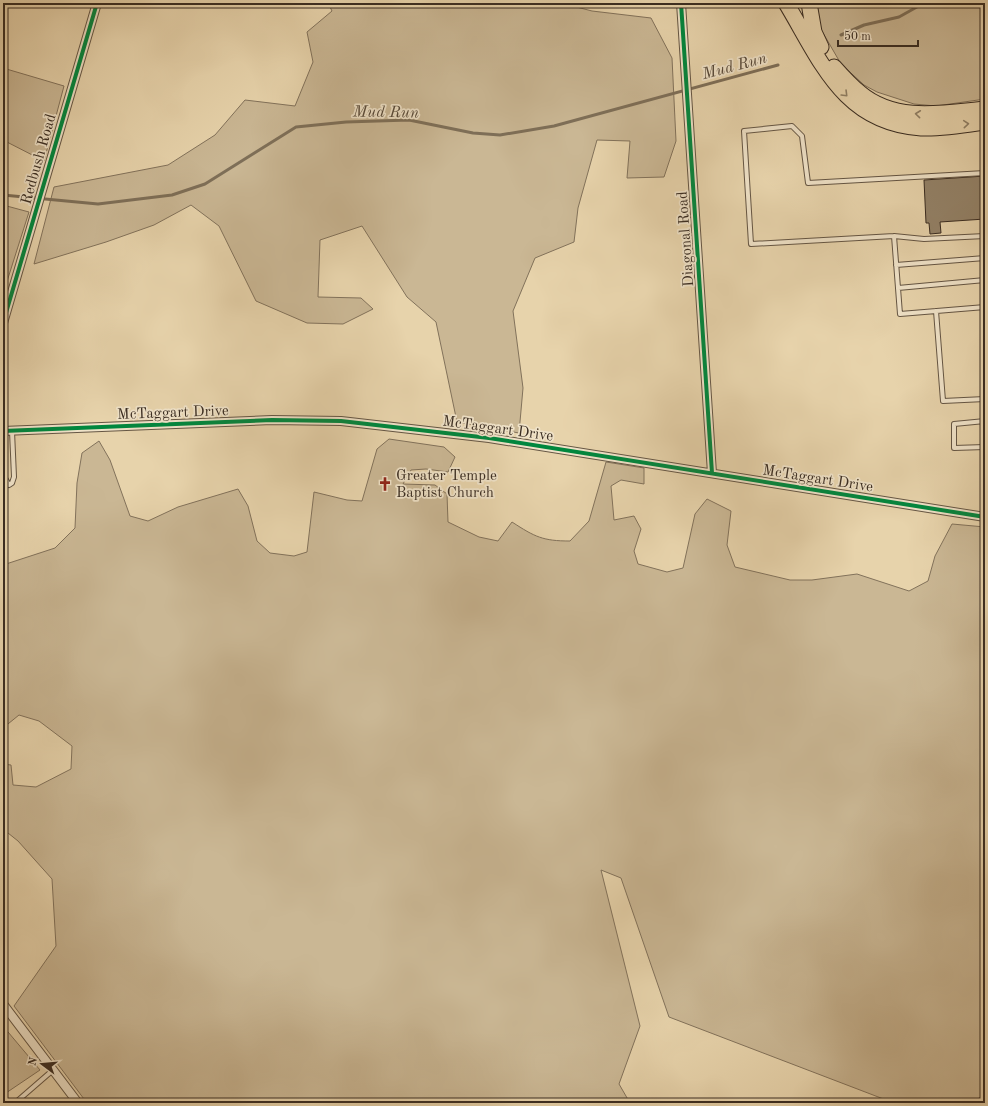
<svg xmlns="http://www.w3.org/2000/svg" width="988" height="1106" font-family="'Old Standard TT',serif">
  <rect width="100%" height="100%" fill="#e7d3ab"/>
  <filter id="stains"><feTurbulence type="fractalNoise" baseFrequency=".005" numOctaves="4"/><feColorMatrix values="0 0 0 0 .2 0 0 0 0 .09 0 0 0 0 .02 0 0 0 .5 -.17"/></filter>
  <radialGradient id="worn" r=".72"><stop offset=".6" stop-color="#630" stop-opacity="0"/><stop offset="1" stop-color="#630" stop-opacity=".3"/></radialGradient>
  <path fill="#cab794" stroke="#82725b" d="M328,3h233l31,8 59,7 21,40 4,83 -12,36 -37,1 3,-37 -33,-1 -19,68 -4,34 -39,16 -22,53 10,77 -4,45 -62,-11 -21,-100 -29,-25 -45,-71 -42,14 -2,57 43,1 12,11 -30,15 -36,-1 -51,-22 -37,-75 -28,-21 -37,20 -48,17 -72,22 20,-77 114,-22 47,-30 30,-35 50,6 18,-44 -6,-30 25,-21z
    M815,3h170v96l-49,7 -22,-2 -37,-12 -13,-7 -23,-21 -22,-38z
    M3,68l61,18 -20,75 -41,-21z
    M3,205l26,7 -26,82z
    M389,439l55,8 11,10 -7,15 -22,-3 -15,1 -8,14 32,1 12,9 1,28 31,15 19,4 14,-19c23,15 31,19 58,19l19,-20 17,-59 38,6v16l-23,-4 -10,6 3,34 20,-4 7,13 -7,22 4,13 29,8 16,-4 12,-54 12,-15 24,12 -4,34 8,22 55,13h22l45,-6 52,17 19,-10 7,-25 17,-32 33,3v566l-12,10h-79l-225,-86 -48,-139 -20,-8 39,156 -21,58 11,19h-543l-73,-97 42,-60 -4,-67 -34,-38 -15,-12v-65l8,1 2,20 23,2 35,-18 1,-23 -33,-25 -20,-6 -16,13v-163l52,-17 20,-20 2,-45 5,-30 17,-12 11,19 20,56 18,5 30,-14 60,-18 10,17 9,35 13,12 24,3 13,-4 7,-60 33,8 15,1 15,-52z
    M3,1026l37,44 -37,25z"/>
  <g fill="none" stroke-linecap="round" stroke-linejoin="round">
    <path stroke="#7e6f58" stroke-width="3" d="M841,35l23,-10 35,-8 25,-14
      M3,195l95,9 74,-9 33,-11 91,-57 50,-5 63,-2 64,13 27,2 54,-9 224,-61"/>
  </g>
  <path fill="#948369" stroke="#3a2d22" d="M985,176v43l-45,3 1,11 -11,1 -1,-11h-3l-2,-43z"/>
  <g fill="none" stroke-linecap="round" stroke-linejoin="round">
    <defs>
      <path id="service" d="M985,173l-177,10 -6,-47 -10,-10 -48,5 7,113 143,-8 30,3 61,-3
        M894,236l6,78 85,-7
        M896,265l89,-7
        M898,288l87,-8
        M936,311l7,90 42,-2
        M985,421l-31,3v24l31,-1
        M3,432l2,46 4,7 3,-2 2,-6 -2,-46
        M15,1103l38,-33"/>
      <path id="minor" d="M681,3l31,470
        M3,323l94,-320
        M3,431l269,-11 69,1 148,17 496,79
        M3,1004l75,99"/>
      <path id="motorway" d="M786,3c35,58 57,120 135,125 21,1 44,-3 64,-6
        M809,3l5,29 7,15
        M834,67c8,9 17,19 26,26 36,30 83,20 125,16"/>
    </defs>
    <use href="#service" stroke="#655644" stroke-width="6"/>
    <use href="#minor" stroke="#655644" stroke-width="10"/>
    <use href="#motorway" stroke="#3a2d22" stroke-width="17"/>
    <use href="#service" stroke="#efe2c8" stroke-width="4"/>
    <use href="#minor" stroke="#efe2c8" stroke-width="8"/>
    <use href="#motorway" stroke="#e7d3ab" stroke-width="15"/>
    <defs>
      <path id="cycleway" d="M681,3l31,470
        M3,323l94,-320
        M3,431l269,-11 69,1 148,17 496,79"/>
    </defs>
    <use href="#cycleway" stroke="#efe2c8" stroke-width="6"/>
    <use href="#cycleway" stroke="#00873e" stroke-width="4"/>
  </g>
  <defs><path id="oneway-chevron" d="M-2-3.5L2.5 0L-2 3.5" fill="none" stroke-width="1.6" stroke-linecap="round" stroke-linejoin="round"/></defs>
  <g stroke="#908066">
    <use href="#oneway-chevron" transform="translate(845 94) rotate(45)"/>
    <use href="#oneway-chevron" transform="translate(918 114) rotate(-174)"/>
    <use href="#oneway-chevron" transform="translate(966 124) rotate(-5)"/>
  </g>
  <defs>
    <symbol id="church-bare" viewBox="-9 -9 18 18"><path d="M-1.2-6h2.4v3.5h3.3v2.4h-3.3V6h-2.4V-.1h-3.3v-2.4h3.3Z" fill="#8f2418" stroke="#efe2c8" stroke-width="2.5" paint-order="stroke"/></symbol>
  </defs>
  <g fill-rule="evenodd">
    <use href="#church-bare" x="375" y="474" width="20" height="20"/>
  </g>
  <g text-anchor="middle" stroke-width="3.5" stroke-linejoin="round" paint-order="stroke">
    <g font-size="15" fill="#3a2d22" stroke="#efe2c8">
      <text transform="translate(38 159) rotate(-74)" y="5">Redbush Road</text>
      <text transform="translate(685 239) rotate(-94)" y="5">Diagonal Road</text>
      <text transform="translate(173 412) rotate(-2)" y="5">McTaggart Drive</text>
      <text transform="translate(498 428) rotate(8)" y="5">McTaggart Drive</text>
      <text transform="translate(818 478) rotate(9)" y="5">McTaggart Drive</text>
    </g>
    <g font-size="15" fill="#3a2d22" stroke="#efe2c8" text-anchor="start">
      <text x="396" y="480">Greater Temple<tspan x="396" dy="17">Baptist Church</tspan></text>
    </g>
    <g font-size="16" font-style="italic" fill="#564838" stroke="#efe2c8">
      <text transform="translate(734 65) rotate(-15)" y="6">Mud Run</text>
      <text transform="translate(386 111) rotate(1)" y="6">Mud Run</text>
    </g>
  </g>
  <rect width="988" height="1106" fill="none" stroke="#e7d3ab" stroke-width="16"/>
  <rect x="4" y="4" width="980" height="1098" fill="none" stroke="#3a2d22" stroke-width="2"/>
  <rect x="8" y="8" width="972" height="1090" fill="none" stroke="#3a2d22"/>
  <g transform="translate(42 1064) rotate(286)" stroke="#efe2c8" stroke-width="3" paint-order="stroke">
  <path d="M0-3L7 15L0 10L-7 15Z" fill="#3a2d22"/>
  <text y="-6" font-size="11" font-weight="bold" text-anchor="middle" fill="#3a2d22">N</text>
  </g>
  <path d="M838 40v6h80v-6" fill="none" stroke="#3a2d22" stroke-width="2"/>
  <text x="844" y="40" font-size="12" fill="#3a2d22" stroke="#efe2c8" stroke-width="3" paint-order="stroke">50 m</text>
  <rect width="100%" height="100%" filter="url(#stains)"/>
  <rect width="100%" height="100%" fill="url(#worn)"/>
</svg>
